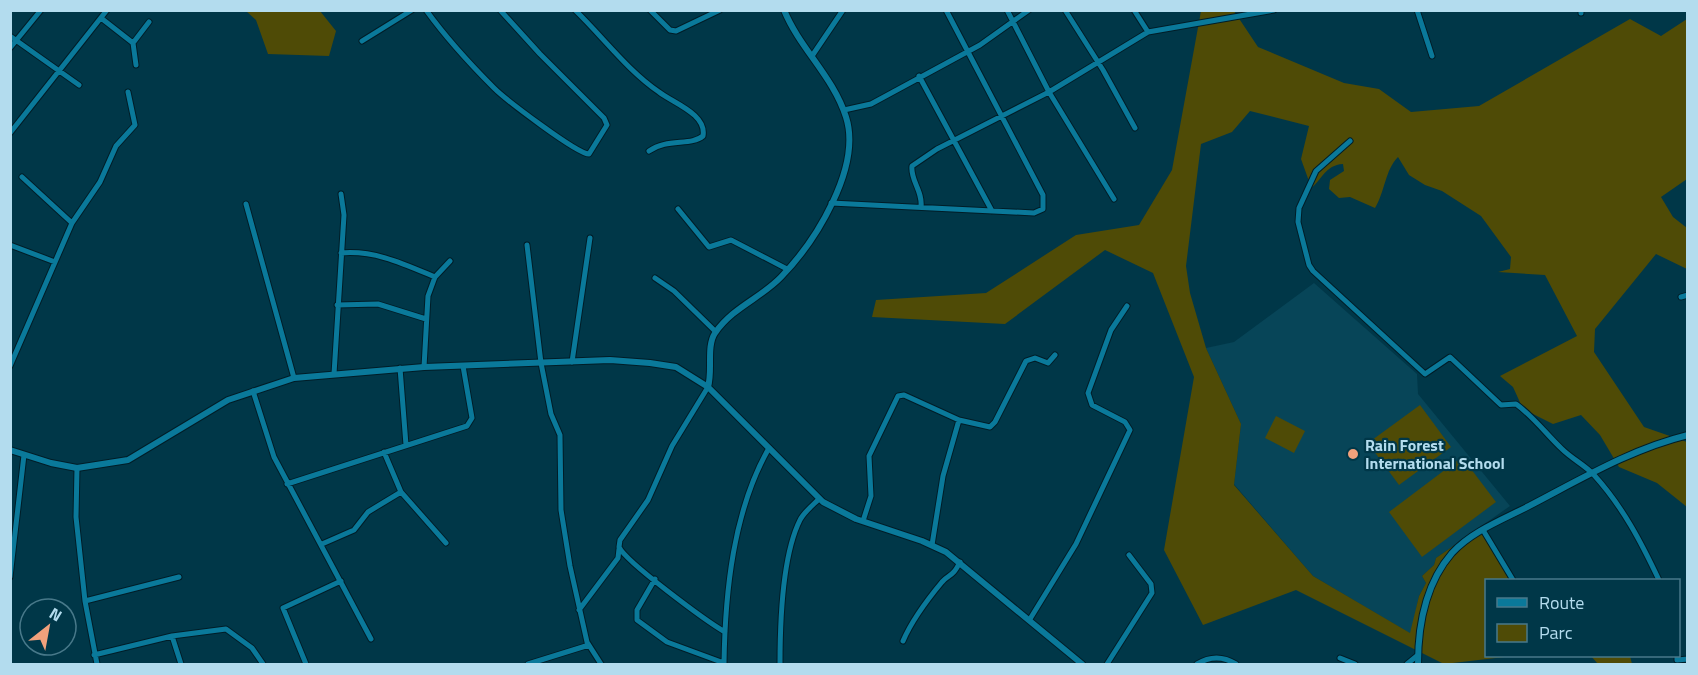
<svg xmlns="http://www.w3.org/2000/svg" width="1698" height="675" font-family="'Titillium Web',sans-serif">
  <rect width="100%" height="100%" fill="#003748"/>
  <path fill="#074558" d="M1314,283l103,91 1,20 92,112 -74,52 -2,7 -12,11 4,7 -7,13 -8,38 -98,-58 -79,-92 7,-60 -35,-76 28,-6z"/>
  <path fill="#4f4b06" d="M246,11h74l16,20 -7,25 -61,-2 -12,-34z
    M1201,11h33l24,36 86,36 35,6 32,23 68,-6 151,-87 31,17 26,-17v160l-26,18 12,20 14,11v41l-31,-15 -61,75 -1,23 50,75 43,15v65l-30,-24 -38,-16 -19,-32 -19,-20 -28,9 -30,-15 -10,-22 -13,-11 77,-40 -32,-61 -47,-3 12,-3 1,-12 -30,-41 -39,-25 -17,-6 -16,-10 -11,-18c-13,13 -13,35 -23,51l-25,-11 -11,1 -10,-9 1,-9 14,-9 -1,-7c-18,1 -21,16 -33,25v-5l-9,-25 8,-33 -59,-15 -18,21 -31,12 -15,122 4,27 16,55 35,76 -7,61 79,91 97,57 9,-37 7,-13 -4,-7 12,-11 2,-7 46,-32 27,54h-23v76h27l-69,8 -148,-74 -93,35 -39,-75 30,-173 -41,-104 -48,-23 -100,74 -133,-7 4,-17 110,-7 90,-58 63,-10 33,-55z
    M1420,405l31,42 -52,38 -31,-42z
    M1276,416l29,15 -11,22 -29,-15z
    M1462,457l34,45 -74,55 -33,-45z
    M1591,656h39l2,8h-34z"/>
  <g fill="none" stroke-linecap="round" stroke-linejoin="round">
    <defs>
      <path id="minor" d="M426,10c18,25 46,56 68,78 11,11 83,66 95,66l18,-29 -3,-7 -64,-64 -40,-44
        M575,10c28,27 52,60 84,82 14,11 48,22 44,44 -12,10 -36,2 -54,15
        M650,10l20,20 6,1 44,-21
        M1007,10l42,82 65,107
        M1065,10l38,60 32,58
        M1134,10l14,22
        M1417,10l15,46
        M1581,10v3
        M101,18l32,25 3,22
        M10,36l69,49
        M362,41l50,-31
        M133,43l16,-21
        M10,48l31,-38
        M812,56l31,-46
        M919,76l73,135
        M844,110l27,-6 109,-59 49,-35
        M10,133l97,-123
        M1350,141l-34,30 -17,37 -1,14 11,43 4,6 112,103 25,-17 51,48 15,-1c18,13 30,30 46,45 10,10 23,16 32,26 29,32 47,67 65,105
        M22,177l50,46
        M831,203l203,10 9,-4v-14l-97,-185
        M246,204l48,174
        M921,207c2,-16 -11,-27 -9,-41l25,-17 112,-57 99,-60 126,-22
        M678,209l31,38 22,-7 56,29
        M10,245l45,17
        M527,245l14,118 10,51 9,21 1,75 9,56 17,76 14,22
        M341,253c34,-3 63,11 94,24
        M655,278l19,13 42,41
        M1681,297l7,-2
        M337,305l41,-1 48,15
        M572,362l18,-124
        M10,366l62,-143 28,-41 16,-36 19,-21 -7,-33
        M424,367l4,-71 7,-19 15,-16
        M400,368l6,77
        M334,374l10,-159 -3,-21
        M708,387l-36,59 -24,54 -28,40 -1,7c7,15 87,74 106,85
        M253,391l21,66 97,182
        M384,452l17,40 45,51
        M77,468l-1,49 9,84 12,63
        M287,484l180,-58 5,-8 -9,-52
        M863,521l8,-25 -2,-40 29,-60 6,-1 55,25 31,7 5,-5 31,-61 9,-3 13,5 7,-8
        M1483,530l30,50
        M322,544l32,-14 14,-18 33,-20
        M932,545l11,-69 16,-56
        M10,577l14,-122
        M655,579l-18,31v10l30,22 57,21
        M85,601l94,-24
        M579,610l39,-52 1,-9
        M1030,619l46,-75 54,-114 -5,-8 -33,-17 -4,-12 23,-63 16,-24
        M172,636l9,28
        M903,641c9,-21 24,-41 39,-59 8,-9 10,-4 18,-20
        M94,655l78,-19 54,-7 26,19 11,16
        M1677,656v4l11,-1
        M1340,658l15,6
        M306,664l-23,-56 58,-27
        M528,664l61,-19
        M724,664c1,-71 9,-153 45,-216
        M780,664c0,-40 2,-108 20,-144 4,-8 13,-15 19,-21
        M1107,664l45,-71 -1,-9 -22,-29
        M1197,664c13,-8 26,-8 39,0
        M1407,664l11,-9"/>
      <path id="tertiary" d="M708,387c5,-17 -2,-40 7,-54 18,-26 46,-35 66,-56 35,-36 81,-110 65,-160 -13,-41 -46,-68 -62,-107
        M10,450l41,13 26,5 51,-8 100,-60 66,-22 130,-11 186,-7 40,3 26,4 32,20 115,115 33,17 66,22 24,11 136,112
        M1418,664c0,-38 8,-81 34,-111 20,-22 52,-34 77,-47 52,-27 102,-57 159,-71"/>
    </defs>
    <use href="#minor" stroke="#001d27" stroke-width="7"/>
    <use href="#tertiary" stroke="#001d27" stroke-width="8"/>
    <use href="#minor" stroke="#0a799a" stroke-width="5"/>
    <use href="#tertiary" stroke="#0a799a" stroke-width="6"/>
  </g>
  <circle fill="#f1a17c" stroke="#003748" stroke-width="2" cx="1353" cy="454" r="6"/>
  <g text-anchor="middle" stroke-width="4.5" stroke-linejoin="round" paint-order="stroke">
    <g font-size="16" font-weight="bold" fill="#b3dcee" stroke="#003748" text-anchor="start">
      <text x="1365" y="451">Rain Forest<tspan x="1365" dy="18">International School</tspan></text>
    </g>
  </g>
  <rect width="1698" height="675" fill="none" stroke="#b3dcee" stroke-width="24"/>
  <rect x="1485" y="579" width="195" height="78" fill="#003748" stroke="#48798a" stroke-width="1.5"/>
  <rect x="1497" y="598" width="30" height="9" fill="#0a799a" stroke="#48798a" stroke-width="1.5"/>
  <text x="1539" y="609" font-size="18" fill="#b3dcee">Route</text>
  <rect x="1497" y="624" width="30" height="18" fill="#4f4b06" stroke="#48798a" stroke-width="1.5"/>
  <text x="1539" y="639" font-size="18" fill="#b3dcee">Parc</text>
  <g transform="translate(48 627) rotate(31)"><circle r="28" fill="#003748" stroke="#48798a" stroke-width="1.5"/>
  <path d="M0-4.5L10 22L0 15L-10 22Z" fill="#f1a17c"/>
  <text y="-9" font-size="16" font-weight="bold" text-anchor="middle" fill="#b3dcee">N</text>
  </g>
</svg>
